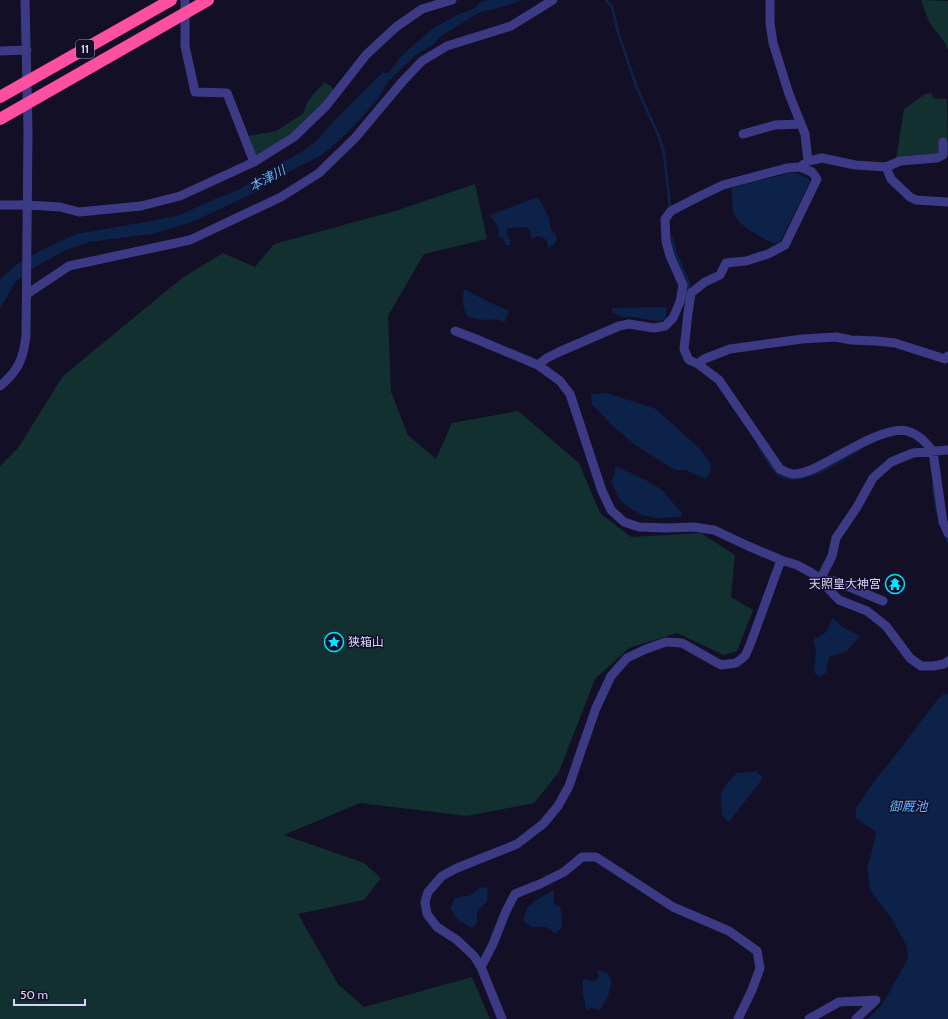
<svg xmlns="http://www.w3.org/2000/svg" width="948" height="1019" font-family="Cabin,'Noto Sans JP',sans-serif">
  <rect width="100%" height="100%" fill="#130f26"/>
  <path fill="#12302f" d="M921,0l27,1v49l-3,-7 -16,-21z
    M325,82l10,8 -33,37 -46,31 -8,-19 1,-3 27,-5 28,-18c1,-13 13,-22 21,-31z
    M932,93l1,5 14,1 1,57h-11l-41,3 8,-50 21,-15z
    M475,184l12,55 -63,15 -36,62 3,76 17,43 28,24 16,-36 66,-12 61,52 21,50 31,24 70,-4 34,22 -4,42 22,13 -16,41 -13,4 -47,-22 -48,15 -34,31 -36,93 -25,31 -67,13 -107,-13 -76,32 80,28 17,15 -17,22 -66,14 40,70 26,23 108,-30 18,42h-490v-553l18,-18 45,-72 119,-98 41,-25 32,14 19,-23 121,-33z"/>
  <path fill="#0c2248" d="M487,0h35l-27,9 -15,3 -39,24 -7,8 -21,13 -26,26 -9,16 -31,34 -25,22 -34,17 -34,21 -62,29 -40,12 -63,8 -23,8 -29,16 -21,15 -16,28v-30l16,-14 22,-13 38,-18 40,-7 35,-6 29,-6 35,-16 25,-10 32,-21 31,-17 13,-10 19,-21 47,-47h6l7,-8 4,-7 33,-29 25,-14 19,-7 3,-5z
    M789,173h6l13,5 2,4 -30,60 -6,2c-12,-7 -35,-17 -40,-30 -2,-6 -2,-19 -2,-26z
    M538,197l11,21 2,11 6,8 -3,8 -6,3c-1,-8 -2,-11 -11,-12l-4,3 -3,-4 1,-4 -4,-4c-8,2 -11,-1 -20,2v6l3,4v6h-4l-3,-7 -5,-1 1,-8 -9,-14z
    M464,289l27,14 18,8 -4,11 -9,-3 -12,1 -16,-3c-6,-10 -6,-16 -4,-28z
    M666,307v10l-2,3 -7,1 -24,-4h-12l-9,-5v-4z
    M606,393l32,10 18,6 44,40 10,14 1,9 -5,7 -21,-9h-10l-40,-25 -24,-21 -11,-12 -8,-7 -1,-11z
    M615,466l31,14 16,10 20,23 -1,4 -24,1 -15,-3 -11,-6 -12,-10 -8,-18 4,-8z
    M833,618l8,8 19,10 -14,16 -16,4 -3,8 -1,9 -7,4 -5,-5 2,-22 -3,-10 13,-8z
    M944,693l4,2v324h-81l13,-12 9,-14 19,-35 -1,-11 -15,-28 -22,-29 -3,-24 4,-11 5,-23 -20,-14v-10l22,-32 9,-10 51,-67z
    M756,771l7,7 -34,44 -7,-7 -1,-11v-11l7,-11 9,-9z
    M481,887l7,1 -1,13 -10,11v11l-5,5 -14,-8 -8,-12 5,-10 16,-3z
    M554,890v14l6,3 2,8v13l-7,5 -9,-6h-14l-9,-7 4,-12 9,-8z
    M597,969l11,5 4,7 -4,16 -8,13 -9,-2 -5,3 -3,-18v-14l11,2 5,-4z"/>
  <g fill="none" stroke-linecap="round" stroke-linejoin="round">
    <path stroke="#0c2248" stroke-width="3" d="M606,0l6,7 6,25 19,56 23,51 4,14 6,53
      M672,238l3,15 13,28 1,5 -3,12
      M681,350l2,8 3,3
      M759,446c5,8 12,22 19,28 23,15 61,-13 80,-24
      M933,486l4,26
      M944,532l4,10"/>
    <path stroke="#3d3a85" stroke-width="9" d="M185,0v46l10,46 32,1 27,69
      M770,0v23l3,20 16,51 16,40 3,27
      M0,51l27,-1
      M743,134l32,-9 26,-1
      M800,167l12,5 5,7 -32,66 -17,9 -22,7 -20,2 -6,12 -15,7 -14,11 -3,20 -4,36 5,11 9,4 21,16 61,89c4,2 10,5 14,5 9,0 16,-4 23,-7 21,-10 69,-42 90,-36 11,3 20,12 26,21l10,70 5,11
      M886,167l14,-6 37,-3 6,-3v-13
      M0,205h27l33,2 19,5 62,-6 39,-10 74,-34 40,-25 32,-31 40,-51 30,-28 26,-18 30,-9
      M27,294l42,-28 121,-26 91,-43 38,-24 36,-35 47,-56 20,-21 25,-15 64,-20 42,-26
      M455,331l21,8 62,26 22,16 10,13 32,97 9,19 13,12 15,5 27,1 27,-1 21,3 34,16 33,14
      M698,364l6,-5 26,-10 72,-10 34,-2 15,3 26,1 18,2 50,16 3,-3
      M538,365l9,-7 12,-6 60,-26 10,-2 25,4 11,-2 8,-8 7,-16 3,-17 -13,-29 -4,-15 -1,-22 6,-8 31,-16 21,-10 64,-17 13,-1 8,-6 14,-3 33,7 31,2 5,12 19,18 6,3 32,2
      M0,386c18,-15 23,-26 26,-50l2,-205 -3,-131
      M883,601l-48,-20 -15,-1 12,-24 4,-18 21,-31 16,-29 18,-16 22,-9 35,-3
      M481,967l12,-23 13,-33 9,-17 25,-10 24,-12 18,-15h14l77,50 56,24 28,20 3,17 -8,22 -14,29
      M502,1019l-21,-52 -7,-11 -17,-16 -20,-13 -10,-13 -2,-12 3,-10 14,-16 15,-8 60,-24 26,-20 15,-18 11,-20 13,-38 14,-40 15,-32 16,-18 19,-9 20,-7 16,1 39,22 15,-2 9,-7 5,-11 31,-85 16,5 15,8 8,7 19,20 28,11 19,15 24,32 11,8h12l11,-2 4,-3
      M809,1019l30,-17 37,-2
      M856,1019l20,-19"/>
    <path stroke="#ff4fa3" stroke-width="12" d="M0,97l171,-97
      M0,119l208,-119"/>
  </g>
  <defs>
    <symbol id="temple-ring" viewBox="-11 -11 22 22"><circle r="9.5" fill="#130f26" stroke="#00e5ff" stroke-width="1.5"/><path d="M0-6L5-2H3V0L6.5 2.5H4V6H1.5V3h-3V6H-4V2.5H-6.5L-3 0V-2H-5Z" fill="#00e5ff"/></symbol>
    <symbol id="sight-ring" viewBox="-11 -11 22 22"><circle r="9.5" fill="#130f26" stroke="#00e5ff" stroke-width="1.5"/><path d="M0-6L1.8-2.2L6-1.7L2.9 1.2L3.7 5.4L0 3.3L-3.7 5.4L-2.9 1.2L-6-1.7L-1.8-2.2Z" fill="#00e5ff"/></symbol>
  </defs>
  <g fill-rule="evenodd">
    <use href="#temple-ring" x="884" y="573" width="22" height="22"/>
    <use href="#sight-ring" x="323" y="631" width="22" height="22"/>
  </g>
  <g text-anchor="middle" stroke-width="3" stroke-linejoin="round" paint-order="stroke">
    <rect fill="#130f26" stroke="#9e99be" stroke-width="1" x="76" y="40" width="18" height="18" rx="3"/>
    <g font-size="11" font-weight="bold" fill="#d9d4ff">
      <text x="85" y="53">11</text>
    </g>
    <g font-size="12" fill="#d9d4ff" stroke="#130f26" text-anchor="end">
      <text x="881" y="588">天照皇大神宮</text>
      <text x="348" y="646" text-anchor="start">狭箱山</text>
    </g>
    <g font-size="13" font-style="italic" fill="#62b6ff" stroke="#130f26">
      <text transform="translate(267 178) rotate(-29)" y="5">本津川</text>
      <text x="908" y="811">御厩池</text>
    </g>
  </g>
  <path d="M14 999v6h71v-6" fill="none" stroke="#d9d4ff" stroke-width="2"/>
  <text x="20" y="999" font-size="12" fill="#d9d4ff" stroke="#130f26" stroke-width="3" paint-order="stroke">50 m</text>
</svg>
